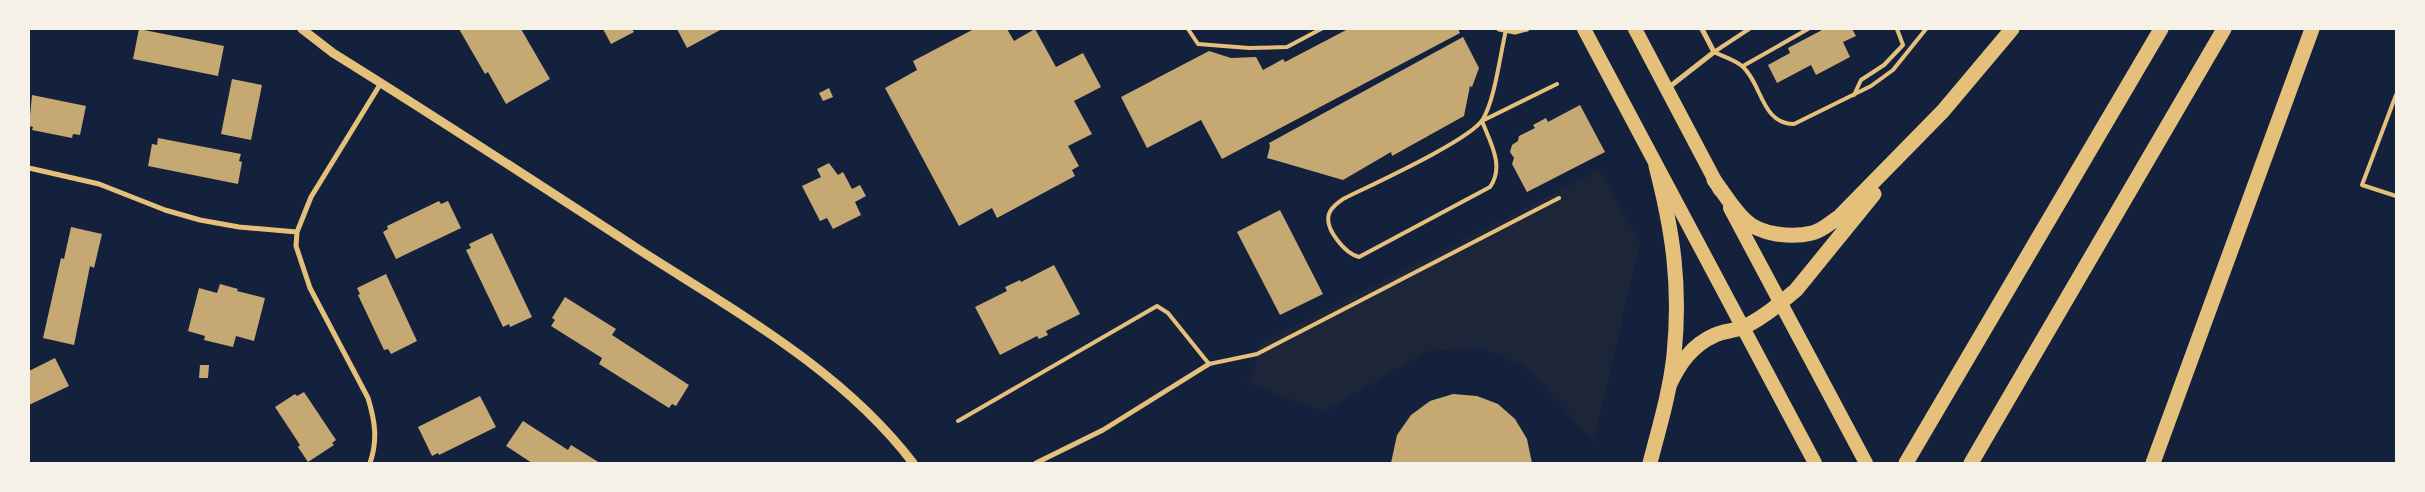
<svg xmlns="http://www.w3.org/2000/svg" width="2425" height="492" font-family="Montserrat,sans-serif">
  <rect width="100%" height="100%" fill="#14213d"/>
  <path fill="#1d2539" d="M1599,170l41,73 -46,198 -70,-75 -42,-18 -55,3 -104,61 -76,-30 9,-17 2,-20z"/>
  <path fill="#c6a872" d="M139,29l85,17 -6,30 -85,-17z
    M459,29h62l29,50 -44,25 -18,-32 -3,2z
    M603,29h29l2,3 -23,12z
    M677,29h45l-35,19z
    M974,29h33l7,12 21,-12 21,38 27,-14 18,34 -27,14 18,33 -24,12 11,20 -7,4 3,6 -78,42 -5,-10 -33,18 -74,-138 32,-18 -4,-9z
    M1348,29h110l2,4 -238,126 -21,-39 -54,28 -26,-51 88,-46 22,7 25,-1 7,13 20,-11 2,3z
    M1824,29h28l4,7 -13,6 7,15 -34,18 -5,-10 -34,18 -9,-18 22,-12 -2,-5z
    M1463,37l16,31 -7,19 -2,-1 -6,30 -72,40 -1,-4 -48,28 -76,-22 3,-12 -1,-3z
    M232,79l30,6 -11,55 -30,-6z
    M829,88l4,9 -10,4 -4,-8z
    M32,95l54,11 -6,29 -7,-1 -1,4 -40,-8 1,-3 -4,-1z
    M1580,105l25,47 -78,40 -15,-28 2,-6 -4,-6 2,-7 6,-4 1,-5 16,-8 -2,-3 13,-7 2,4z
    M158,138l83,16 -2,7 3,1 -4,22 -90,-18 4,-22 5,1z
    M829,163l9,12 5,-3 9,17 8,-4 6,11 -11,6 6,13 -28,14 -6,-11 -7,3 -18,-35 19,-9 -4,-8z
    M439,201l2,3 7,-3 13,27 -65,31 -13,-27 5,-3 -1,-3z
    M1280,210l43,84 -43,21 -43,-83z
    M71,227l31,7 -8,34 -4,-2 -16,79 -31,-7 18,-80 3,1z
    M492,233l40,84 -22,10 -1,-3 -6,3 -37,-77 5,-2 -2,-4z
    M1054,265l26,49 -34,17 2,4 -9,4 -2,-3 -37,19 -25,-48 32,-16 -2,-4 15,-7 1,2z
    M386,274l31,67 -26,13 -3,-5 -4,1 -26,-55 2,-1 -3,-6z
    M220,284l18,5 -1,2 28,7 -11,43 -18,-5 -3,11 -29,-7 1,-4 -17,-5 11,-43 18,5z
    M565,297l51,32 -4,6 77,50 -13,21 -4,-2 -3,4 -70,-44 3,-6 -51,-32 4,-6 -3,-2z
    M55,358l14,28 -40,19v-34z
    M200,365h9l-1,13h-9z
    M304,392l32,48 -4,3 2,2 -26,17 -10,-15 2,-2 -25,-38 20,-13 2,2z
    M1453,394l24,2 21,8 17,15 12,20 5,24h-141l6,-28 14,-20 19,-14z
    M480,396l16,31 -57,28 -1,-2 -6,3 -14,-29z
    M523,421l45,29 3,-5 29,18h-68l-26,-17z"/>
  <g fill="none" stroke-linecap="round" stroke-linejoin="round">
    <path stroke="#e5c07b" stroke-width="4" d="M1188,29l10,15 51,4 38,-1 34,-18
      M1506,30c-6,25 -11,69 -23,89 -12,21 -114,67 -140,80 -5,4 -12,8 -14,15 -5,15 17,40 30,43l131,-70c15,-21 0,-45 -8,-66l75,-37
      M1714,52c8,4 21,8 28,14 20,17 19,58 52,58l77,-38 22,-16 33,-41
      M1714,52l35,-23
      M1743,66l65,-37
      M1854,95l7,-15 23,-15 19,-20 -6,-16
      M2396,95l-34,90 34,11
      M958,421l199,-115 11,7 41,51 48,-10 302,-156"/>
    <path stroke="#e5c07b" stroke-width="5" d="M1499,29l16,3 12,-3
      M1668,88l46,-36 -12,-23
      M29,168l70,16 66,26 35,10 39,7 58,5
      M370,463c8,-23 5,-42 -2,-65l-58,-110 -14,-42 1,-14 14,-35 70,-114
      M1036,463l67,-33 106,-66"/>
    <path stroke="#e5c07b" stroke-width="9" d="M302,29l31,24c103,64 204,130 305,196 98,63 204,121 275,214"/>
    <path stroke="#e5c07b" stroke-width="14" d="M1584,29l231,434
      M1635,29l85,161
      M1730,208l136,255"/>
    <path stroke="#e5c07b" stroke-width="15" d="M1714,180c10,13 19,29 31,40 15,15 47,18 67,13 10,-2 18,-10 27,-16l104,-106 69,-82
      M1669,386c10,-22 23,-41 46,-51 8,-4 18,-4 26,-7 20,-8 39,-25 55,-38l78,-96
      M1650,463c9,-35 20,-71 24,-108 7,-69 -1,-123 -18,-189
      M1906,463l255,-434
      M1971,463l253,-434
      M2153,463l159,-434"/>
  </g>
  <rect width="2425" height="492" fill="none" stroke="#f6f1e7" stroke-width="60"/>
</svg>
